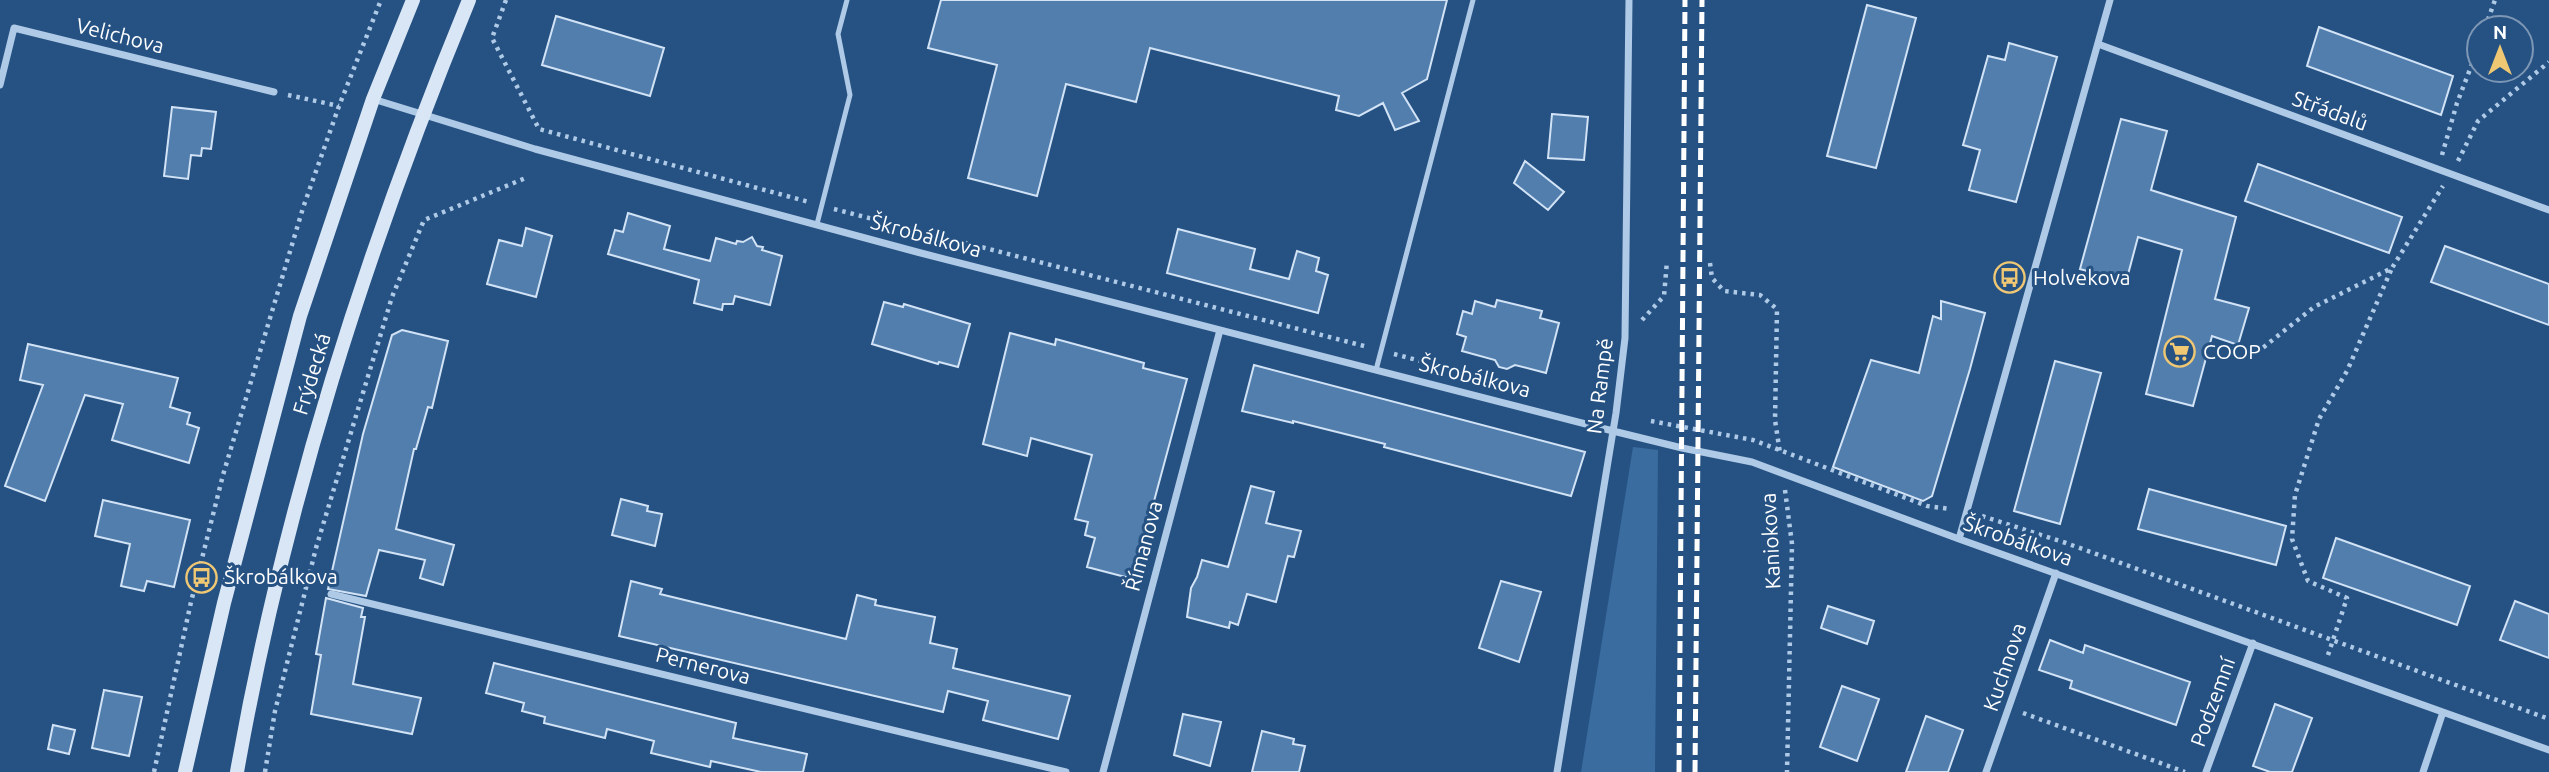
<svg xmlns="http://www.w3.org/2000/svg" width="2549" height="772" font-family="Ubuntu,sans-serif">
  <rect width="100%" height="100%" fill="#265283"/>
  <path fill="#3a6ca0" d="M1633,447l25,3 -3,322h-74z"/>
  <path fill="#527ead" stroke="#d2e3f6" stroke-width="2" d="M941,0h506l-20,79 -25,14 17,28 -24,9 -12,-27 -24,13 -23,-6 3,-14 -189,-48 -14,54 -70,-18 -29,112 -69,-18 29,-113 -69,-17z
    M1867,5l49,13 -40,150 -49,-12z
    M556,16l108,32 -14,48 -108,-31z
    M2319,27l134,49 -12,39 -134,-49z
    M2009,43l48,14 -41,145 -47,-12 11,-40 -17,-5 25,-89 17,4z
    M172,107l44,5 -5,37 -9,-1 -1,8 -10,-1 -3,24 -24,-3z
    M1552,114l36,3 -4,43 -36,-2z
    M2121,119l46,12 -16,59 85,27 -21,82 34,9 -11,37 -26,-9 -19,70 -47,-12 36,-144 -44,-13 -12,45 -46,-13z
    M1525,161l39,31 -16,18 -34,-27z
    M2258,164l144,53 -13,36 -144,-52z
    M628,213l42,13 -6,23 46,12 6,-23 20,6 1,-3 6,1 9,-5 5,9 6,1 -1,3 20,6 -12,49 -35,-9 -2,8h-10l-1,6 -28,-7 5,-23 -91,-26 7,-24 8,2z
    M526,228l26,8 -16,61 -49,-13 12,-44 23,6z
    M1178,229l77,20 -5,20 39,10 8,-28 22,7 -3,13 12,4 -10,38 -151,-40z
    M2445,246l104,38v41l-118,-43z
    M1497,300l45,11 -2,7 19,5 -13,50 -31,-8 -8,4 -8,-2 -4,-7 -33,-9 4,-14 -9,-3 6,-23 9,3 3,-13 20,6z
    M1941,301l44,12 -15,56 -38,127 -9,5 -90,-34 38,-107 48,13 14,-57 8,3z
    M884,302l19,5 1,-3 66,20 -12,43 -19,-5 -1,2 -66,-20z
    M402,330l46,11 -16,67 -4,-1 -12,42h-2l-18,80 58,16 -11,40 -23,-7 5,-18 -46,-10 -13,46 -38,-7 35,-155 29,-99z
    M1010,333l45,12 1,-6 88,24 -1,5 44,11 -54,200 -46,-12 8,-29 -10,-3 3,-13 -13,-3 17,-64 -61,-17 -4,18 -44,-12z
    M28,344l150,34 -8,29 20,6 -3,11 12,4 -10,35 -77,-23 11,-36 -38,-9 -40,106 -40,-15 38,-101 -23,-5z
    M2055,361l46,12 -41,151 -46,-13z
    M1254,365l331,87 -14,44 -187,-49 1,-3 -92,-23v2l-51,-12z
    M1251,486l23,6 -8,31 35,8 -7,26 -6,-1 -12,46 -29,-8 -9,31 -8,-3 -1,6 -42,-11 4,-29 6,-11 5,-17 26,7z
    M2149,489l137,37 -10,39 -138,-36z
    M621,499l27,7 -1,5 15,3 -7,32 -43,-11z
    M103,500l87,20 -16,67 -27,-6 -3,10 -23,-5 9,-42 -35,-8z
    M2336,538l134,48 -13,39 -134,-47z
    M631,581l31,8 -2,5 186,45 11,-44 19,5 -1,5 60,12 -5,26 27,6 -4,19 117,28 -12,43 -75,-19 5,-19 -40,-10 -5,21 -324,-76z
    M1501,581l40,11 -22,70 -40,-14z
    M326,598l37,10 -2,9h4l-12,67 68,14 -9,36 -101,-20 10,-59 -5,-1z
    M2515,601l34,13v44l-49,-18z
    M1828,606l46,15 -7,23 -46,-16z
    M2050,640l33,13 2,-8 105,37 -14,43 -106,-37 2,-7 -33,-11z
    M494,663l242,60 -3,15 74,16 -4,18h-42l-50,-11 -1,6 -59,-14 3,-12 -47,-12 -2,9 -61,-15 1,-6 -23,-6 2,-8 -38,-10z
    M1842,686l37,13 -22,62 -37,-14z
    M104,690l38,7 -13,59 -37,-8z
    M2275,704l37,14 -20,54h-22l-17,-6z
    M1183,714l38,8 -11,44 -36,-11z
    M1926,716l37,14 -15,42h-42z
    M53,725l22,5 -6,24 -21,-5z
    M1262,731l32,8 -1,5 12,2 -6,26h-47z"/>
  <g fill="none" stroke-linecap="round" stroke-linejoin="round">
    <path stroke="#afcae7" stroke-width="4.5" stroke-dasharray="3.5 5" stroke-linecap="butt" d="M506,0l-14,38 47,91 270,73
      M2485,28l10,-28
      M288,95l51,11
      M2442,155l15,-52 22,-57
      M2458,161l20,-40 71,-59
      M834,209l534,138
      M1710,263l2,15 12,13 36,4 17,14 -2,111 5,33
      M1642,320l22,-24 3,-35
      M1394,354l103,27
      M2250,358l64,-51 78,-39 51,-82
      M1651,421l102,19 174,66 23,3
      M1785,490l7,54 -5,228
      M1982,516l84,27 483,176
      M2328,655l19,-57 -39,-17 -16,-42 3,-44 24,-76 28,-48 45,-103
      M2023,713l162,59
      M154,772l37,-170 32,-127 80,-267 36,-102 42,-106
      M265,772l10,-61 41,-163 76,-251 32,-77 104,-43"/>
    <path stroke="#afcae7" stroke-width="5" d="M817,224l33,-129 -12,-61 9,-34
      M1376,370l97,-370"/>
    <path stroke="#afcae7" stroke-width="7" d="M2098,44l451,166
      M0,85l14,-57 260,64
      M373,99l162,50 382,103 696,179 69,17 70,14 207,77 590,211
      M1959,539l151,-539
      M331,594l735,178
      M1103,772l117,-442
      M1557,772l59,-359 9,-75 4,-338
      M1986,772l70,-199
      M2206,772l47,-129
      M2423,772l20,-60"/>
    <path stroke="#d9e6f6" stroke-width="14" d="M185,772l39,-169 76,-287 73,-217 40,-99
      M237,772c47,-267 129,-522 232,-772"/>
    <path stroke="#fff" stroke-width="5" stroke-dasharray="12 5" stroke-linecap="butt" d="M1679,772l6,-772
      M1695,772l7,-772"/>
  </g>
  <defs>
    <symbol id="bus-ring" viewBox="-11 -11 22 22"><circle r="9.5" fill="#265283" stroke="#f0c874" stroke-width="1.5"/><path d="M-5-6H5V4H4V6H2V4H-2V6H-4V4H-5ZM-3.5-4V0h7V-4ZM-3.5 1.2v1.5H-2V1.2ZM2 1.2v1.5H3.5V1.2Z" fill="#f0c874"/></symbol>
    <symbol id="supermarket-ring" viewBox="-11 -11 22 22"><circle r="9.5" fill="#265283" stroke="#f0c874" stroke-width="1.5"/><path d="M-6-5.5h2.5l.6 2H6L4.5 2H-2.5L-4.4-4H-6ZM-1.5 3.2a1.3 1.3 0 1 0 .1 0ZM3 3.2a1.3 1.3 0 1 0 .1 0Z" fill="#f0c874"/></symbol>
  </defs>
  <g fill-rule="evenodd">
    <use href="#bus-ring" x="1992" y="260" width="35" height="35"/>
    <use href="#supermarket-ring" x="2162" y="334" width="35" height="35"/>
    <use href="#bus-ring" x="184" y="560" width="35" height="35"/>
  </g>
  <g text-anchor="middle" stroke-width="6" stroke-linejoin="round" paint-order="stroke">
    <g font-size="21" fill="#fff" stroke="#265283">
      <text transform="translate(120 36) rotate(14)" y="7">Velichova</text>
      <text transform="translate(2330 111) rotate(20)" y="7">Střádalů</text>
      <text transform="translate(926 236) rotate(15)" y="7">Škrobálkova</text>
      <text transform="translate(312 374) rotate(-73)" y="7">Frýdecká</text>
      <text transform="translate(1475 377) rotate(14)" y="7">Škrobálkova</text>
      <text transform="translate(1600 386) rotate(-83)" y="7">Na Rampě</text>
      <text transform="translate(1771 541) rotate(-93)" y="7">Kaniokova</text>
      <text transform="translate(2018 541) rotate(19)" y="7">Škrobálkova</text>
      <text transform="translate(1144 546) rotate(-75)" y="7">Římanova</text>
      <text transform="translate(703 666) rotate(14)" y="7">Pernerova</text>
      <text transform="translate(2005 667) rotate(-71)" y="7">Kuchnova</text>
      <text transform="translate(2213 702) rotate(-70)" y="7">Podzemní</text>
    </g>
    <g font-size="21" fill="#fff" stroke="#265283" text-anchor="start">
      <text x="2033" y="285">Holvekova</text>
      <text x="2203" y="359">COOP</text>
      <text x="224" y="584">Škrobálkova</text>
    </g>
  </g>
  <g transform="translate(2500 49)"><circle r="33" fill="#265283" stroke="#7d97b5" stroke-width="2"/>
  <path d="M0-5L12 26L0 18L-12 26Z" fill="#f0c874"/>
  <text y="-10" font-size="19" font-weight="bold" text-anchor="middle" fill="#ffffff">N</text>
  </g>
</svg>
